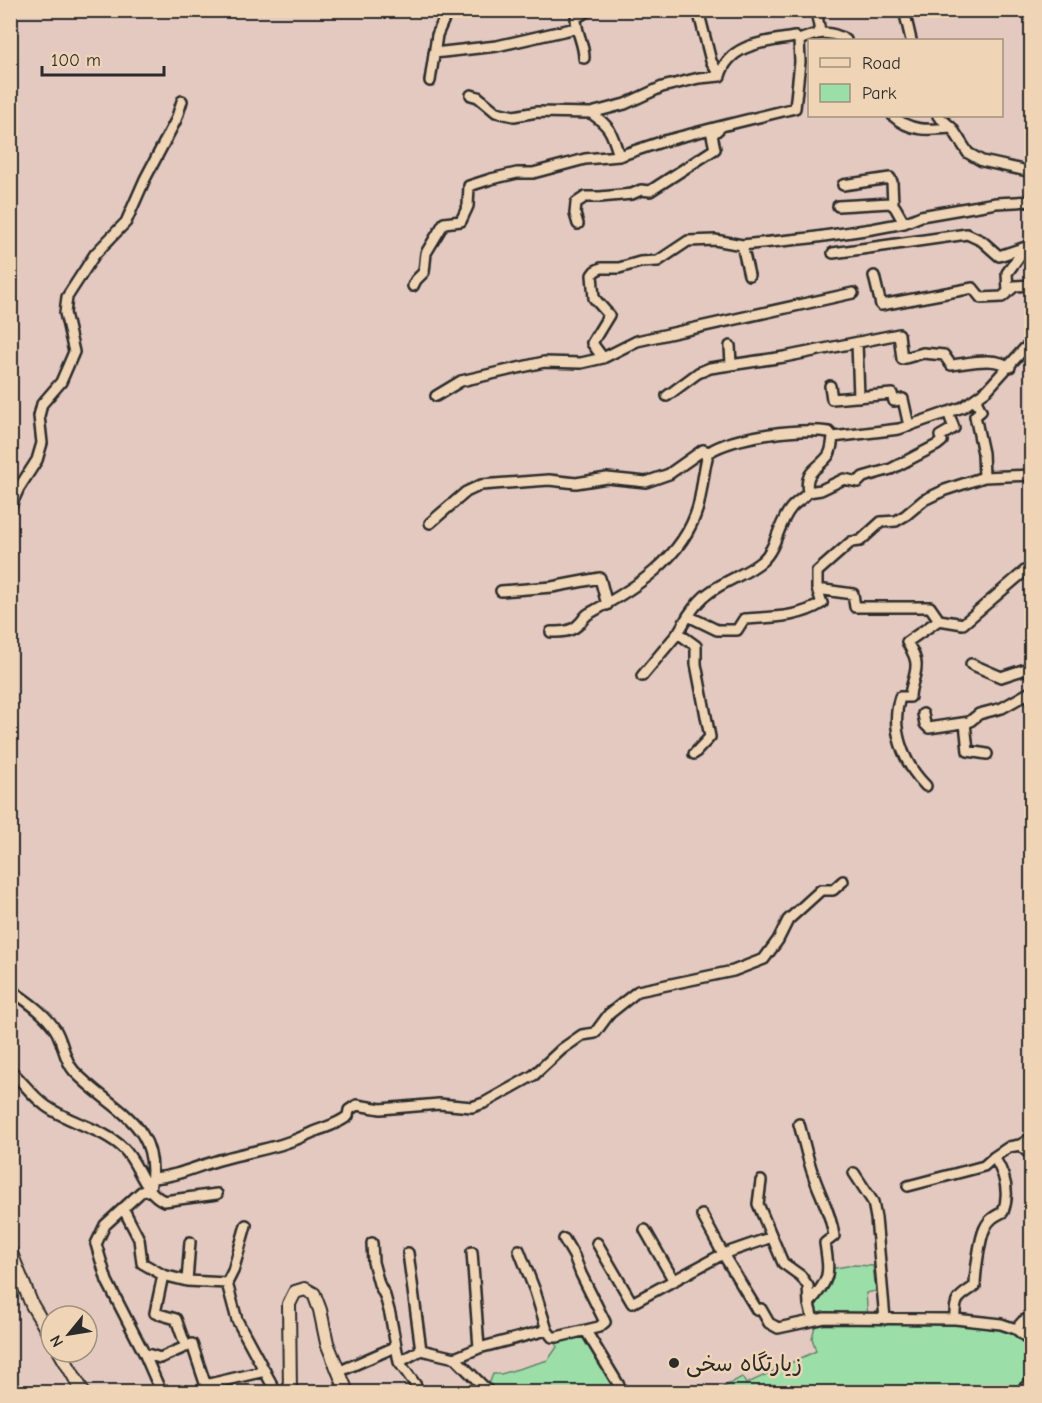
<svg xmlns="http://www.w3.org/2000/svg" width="1042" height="1403" font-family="'Comic Neue','Playpen Sans Arabic',sans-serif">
  <rect width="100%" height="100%" fill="#e4c9c1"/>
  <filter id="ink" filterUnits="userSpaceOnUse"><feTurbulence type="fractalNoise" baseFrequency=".0167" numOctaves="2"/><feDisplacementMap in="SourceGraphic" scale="12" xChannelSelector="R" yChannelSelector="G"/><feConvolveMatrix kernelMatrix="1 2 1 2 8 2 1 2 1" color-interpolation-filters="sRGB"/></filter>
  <g filter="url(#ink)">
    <path fill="#9cdea8" stroke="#64846a" stroke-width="1.5" d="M853,1265l20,1 3,25 -10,2 2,25 129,5 20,11 14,-15v55l-21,18h-290l-2,-2 24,-13 4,7 70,-33 -4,-13 3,-12 -6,-25 21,-32z
      M586,1331l37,61h-137l7,-18h8l47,-14 9,-13 -5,-10z"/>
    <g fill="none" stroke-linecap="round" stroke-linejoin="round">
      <defs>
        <path id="street" d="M698,10l13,51 9,15
          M816,10l4,22
          M904,10l7,30
          M434,53l63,-7 79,-18
          M584,58c0,-15 -8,-25 -8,-40l13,-8
          M430,81l7,-46 11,-25
          M471,95l7,2 18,15 18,4 23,-4 54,1 34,-9 37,-17 37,-9 21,-2c9,-33 46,-34 75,-39l4,3c18,-7 29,-11 47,0
          M591,113c20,14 21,20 28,43
          M893,116c17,16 36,14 59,12
          M938,116l14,12 16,25 14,8 50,11
          M843,185l47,-7 2,4 1,22
          M838,206l52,-3 5,4 9,16
          M578,224l-3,-10 1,-11 9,-6h15l32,-3 9,-4 9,1 65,-42 -3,-14 10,-9 73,-18 5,-46 -1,-22
          M742,245l7,30
          M833,253l134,-19 15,7 17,15 33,-11
          M874,276l7,29 92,-17 8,10 21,-1 13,-11 17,-1
          M413,286l3,-6 8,-8 2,-19 18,-30 17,-2 7,-15 1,-20 22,-7 26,-6h16l52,-14 34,-3 45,-15 58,-15
          M1008,292l-1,-19 19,-26
          M857,343l2,54
          M730,346l1,18
          M603,358l-11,-15 17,-28 -15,-17 -2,-23 3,-4 6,-3h18l21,-6 18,-1 30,-20 27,-1 27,5 68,-7 62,-9 32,-6 17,-7 75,-13 36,-2
          M830,386l2,13 60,-5 2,7 9,-2 6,27
          M436,396l25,-15 83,-19 37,1 22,-5 34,-17 216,-48
          M667,396l31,-23 12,-5 74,-11 115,-23 3,25 21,-6 21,2 7,10c19,-2 42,-9 59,2
          M975,399l6,12 -6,5 8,37 1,24
          M833,437c-1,6 -1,14 -5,19 -11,14 -24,15 -20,36 -5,7 -12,10 -17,16 -13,15 -14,40 -29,53 -15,13 -36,19 -52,31 -9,6 -16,15 -22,24l29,14h20l7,-11c27,-2 55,-1 78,-16l-5,-14v-17l34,-30 9,-1 21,-19 15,-1 10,-6 18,-15 21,-10 39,-13 48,-2
          M808,492l13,-2 23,-11 14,3 5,-5 28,-8 46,-24 5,-4 -2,-5 14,-8 -6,-16
          M10,508l9,-20 18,-28 5,-17 -3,-27 3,-12 19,-22 13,-30 -9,-39 2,-16 28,-43 31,-32 19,-43 31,-59 6,-19
          M430,523l36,-31 15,-7 68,-5 27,3 31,-5 39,4 23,-8 34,-24 6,2c26,-16 89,-24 120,-20l4,5 66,-8 64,-22 24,-17 37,-41 8,-5
          M817,589l36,5 2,13h75l9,13
          M501,591l51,-4 48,-9 7,27
          M551,632c12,0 21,0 29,-9 4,-4 5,-8 10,-10 44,-24 93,-54 108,-106 4,-16 5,-33 9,-49l-4,-8
          M678,633l18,13v18l14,73 -16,17
          M971,664l30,13 31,-10
          M642,676l36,-43 10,-17
          M923,714l2,10 4,4 40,-6 10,-8 23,-6 30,-17
          M965,723l3,28 19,3
          M926,786c-23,-23 -36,-58 -26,-89h10c0,-11 6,-20 6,-31 1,-8 -5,-17 -9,-24l32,-22 24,4 63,-54 6,7
          M10,989c16,12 34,23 45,40 8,12 9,31 19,42 37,40 89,51 76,119l-9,2 -36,33 -9,19 11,37 37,72 17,39
          M10,1070c13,12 22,26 36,36 23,17 56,22 77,42 16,15 20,44 41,53l53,-7
          M799,1124c5,17 8,34 14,50 7,21 18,39 21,62l-9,7c5,34 5,34 -16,61
          M1020,1145l12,-7
          M994,1157l15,-10 11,-2 12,11
          M854,1173l19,29 3,16 9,101
          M152,1178c25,-1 47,-13 71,-19 32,-9 57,-11 88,-26 13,-6 24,-7 37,-17l1,-6 8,-5 24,4 58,-5 33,3 12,-4 50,-28 28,-26 20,-14 13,-2 14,-19 29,-23 95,-20 31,-12 14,-19 10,-20 33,-30h12l10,-9
          M761,1181l-3,23 14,33
          M908,1186l65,-17 11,-3 10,-9c11,17 16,36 9,55 -8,4 -14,7 -18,16 -5,9 -10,46 -10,58 -16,11 -21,12 -20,33
          M123,1208l16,31 3,24 21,12 -8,38 21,6 10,28
          M702,1215l21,39 49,-17 11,26 18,13 7,10 1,18 4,16
          M246,1225l-13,46 -6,12 10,37 39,72
          M645,1230l29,51
          M372,1243l1,19 6,22 6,12 5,18 9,48 16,22 4,8
          M597,1243l35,60 91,-49 34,56 4,-1 8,14 9,5 47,-10 130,1 46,5 15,5 16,13
          M519,1250l16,41 12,39
          M472,1252l7,96
          M408,1253l13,97
          M163,1275l24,6 40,2
          M187,1281l3,-39
          M1016,1329l7,-8 9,-4
          M586,1331l37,61
          M144,1353l16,5 32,-14 16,48
          M455,1358l34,34
          M399,1362l22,-12 34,8 24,-10 68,-18 5,7h5l42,-10 6,-5 -24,-48 -7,-18 -10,-17
          M338,1372l57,-25
          M205,1385l60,-14
          M1020,1392l12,-11"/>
        <path id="secondary" d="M10,1251l22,54 19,32
          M60,1352l23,40
          M290,1392l-1,-88 6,-12 10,-3 9,5 6,16 7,33 20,49"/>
      </defs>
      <use href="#street" stroke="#2b2b2b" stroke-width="14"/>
      <use href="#secondary" stroke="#2b2b2b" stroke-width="16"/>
      <use href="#street" stroke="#efd5b6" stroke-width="9"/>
      <use href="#secondary" stroke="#efd5b6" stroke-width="12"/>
    </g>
  </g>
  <circle fill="#2b2b2b" stroke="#efd5b6" stroke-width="2" cx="674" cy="1363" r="6"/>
  <g text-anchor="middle" stroke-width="5" stroke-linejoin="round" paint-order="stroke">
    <g font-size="22" fill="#2b2b2b" stroke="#efd5b6" text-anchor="start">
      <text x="686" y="1371">زیارتگاه سخی</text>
    </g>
  </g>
  <rect width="1042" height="1403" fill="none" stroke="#efd5b6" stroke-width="36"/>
  <rect x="18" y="18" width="1006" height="1367" fill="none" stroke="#2b2b2b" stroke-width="2" filter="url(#ink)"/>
  <rect x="808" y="39" width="195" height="78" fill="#efd5b6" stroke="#a1917e" stroke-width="1.5"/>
  <rect x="820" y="58" width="30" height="9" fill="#efd5b6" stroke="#a1917e" stroke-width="1.5"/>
  <text x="862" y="69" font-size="18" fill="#2b2b2b">Road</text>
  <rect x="820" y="84" width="30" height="18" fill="#9cdea8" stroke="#a1917e" stroke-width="1.5"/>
  <text x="862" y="99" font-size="18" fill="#2b2b2b">Park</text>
  <g transform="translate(69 1334) rotate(240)"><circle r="28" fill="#efd5b6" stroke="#a1917e" stroke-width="1.5"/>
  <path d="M0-4.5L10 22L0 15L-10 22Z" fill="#2b2b2b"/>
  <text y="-9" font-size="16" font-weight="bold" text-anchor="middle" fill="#2b2b2b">N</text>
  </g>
  <path d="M42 66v9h122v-9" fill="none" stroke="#2b2b2b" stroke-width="3"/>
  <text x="51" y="66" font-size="18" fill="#2b2b2b" stroke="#efd5b6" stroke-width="4.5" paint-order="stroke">100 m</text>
</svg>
